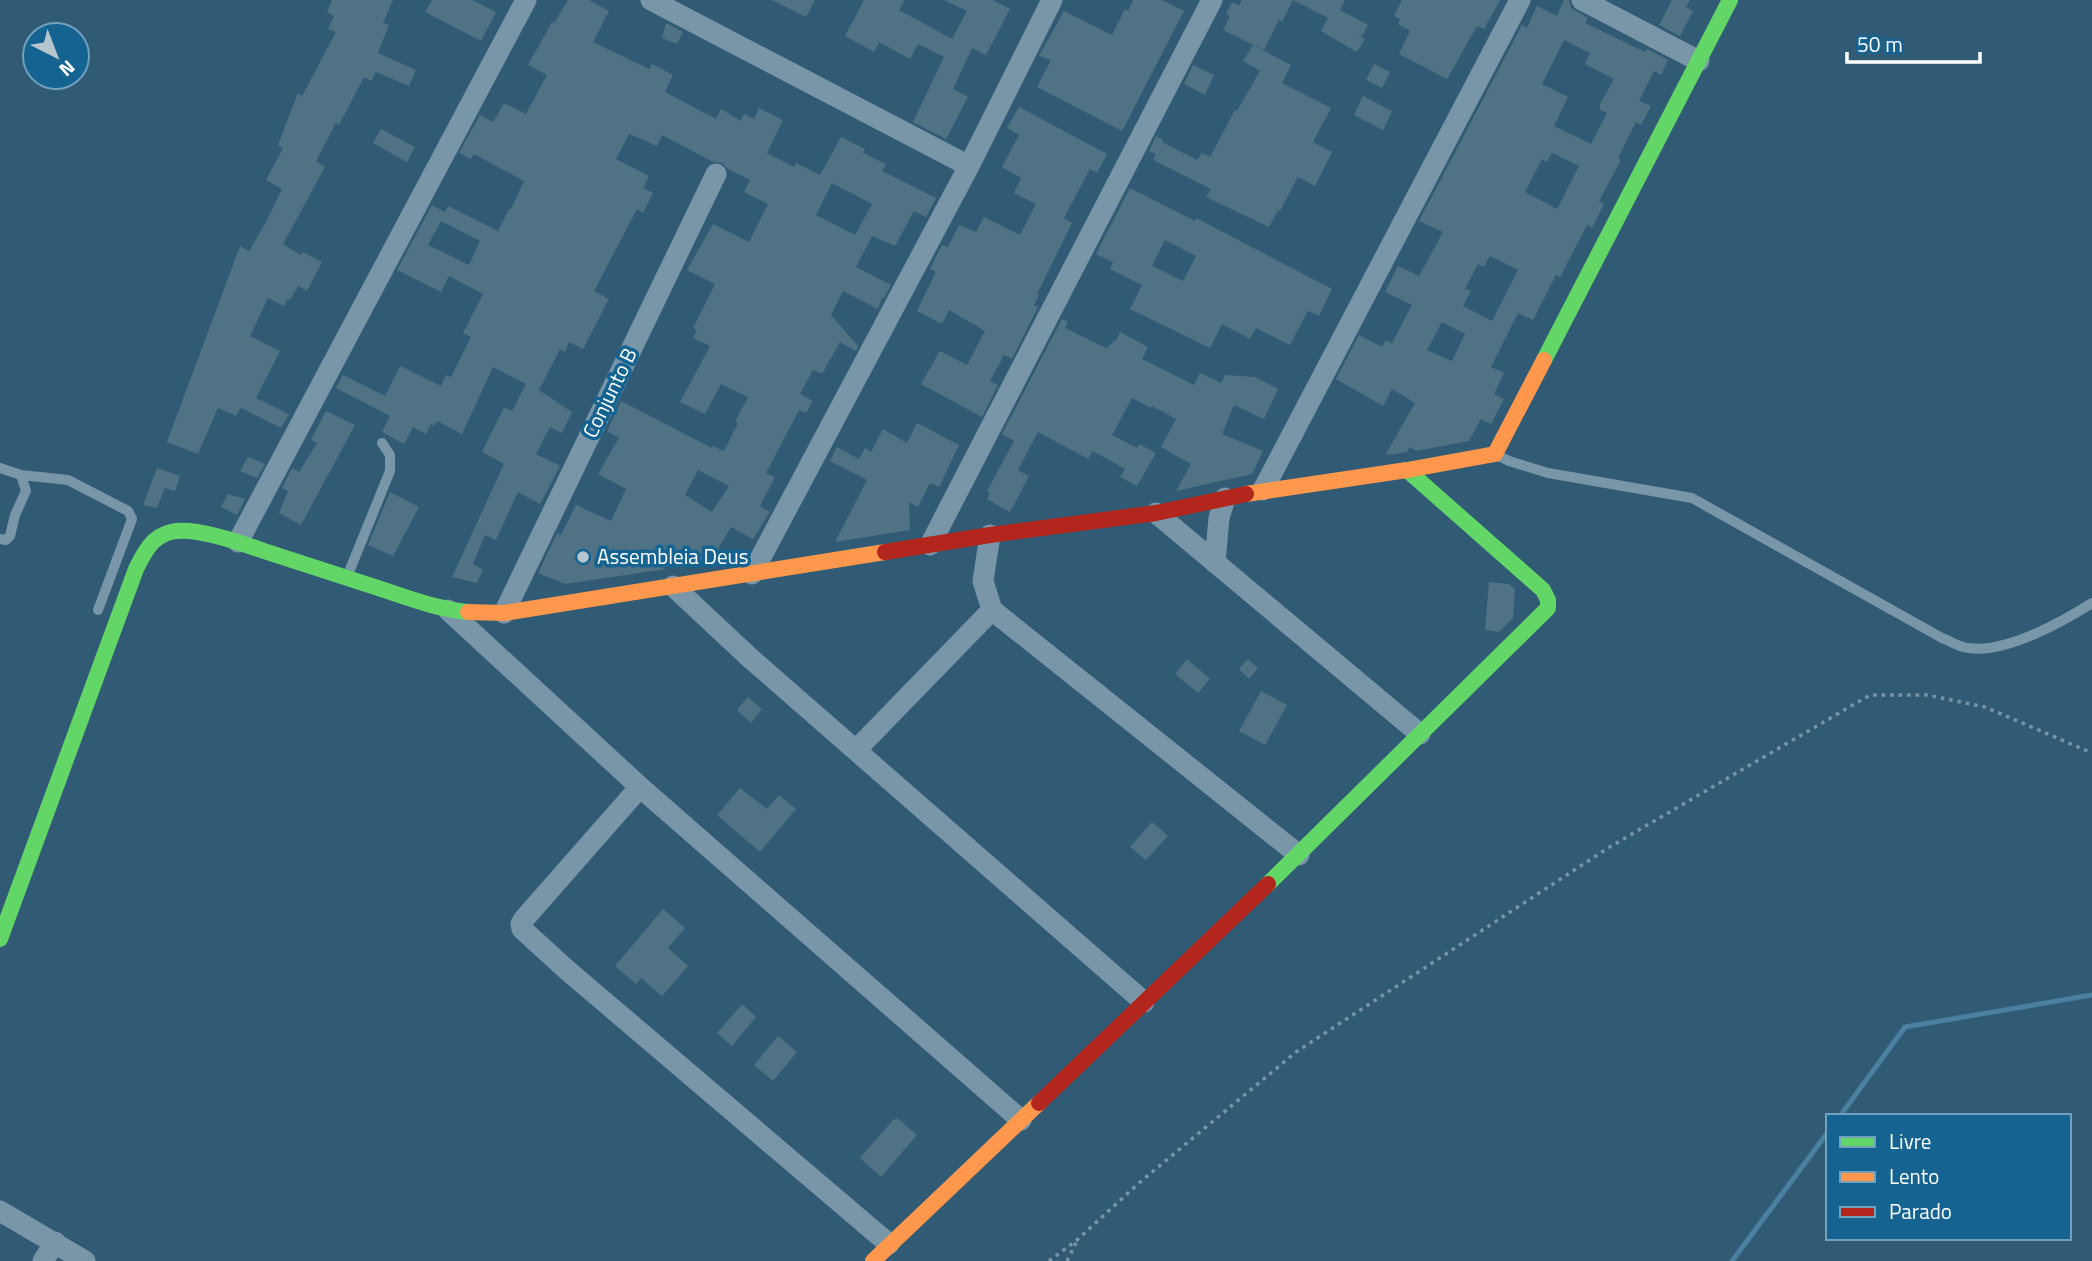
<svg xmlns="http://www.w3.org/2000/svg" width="2092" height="1261" font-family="'Titillium Web',sans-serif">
  <rect width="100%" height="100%" fill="#315b74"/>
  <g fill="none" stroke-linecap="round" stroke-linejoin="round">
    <path stroke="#4a81a0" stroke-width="5" d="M1840,1116l65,-89 187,-32
      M1732,1261l96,-129"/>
  </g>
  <path fill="#507285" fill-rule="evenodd" d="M332,0h61l-10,23 6,2 -11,28 38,17 -7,16 -33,-14 -5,9 -7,-4 -25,48 -3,-2 -20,38 9,6 -42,77 18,11 2,-3 19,10 -15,29 -9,-5 -8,14 -2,-1 -4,7 -16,-8 -18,38 30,15 -24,47 33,16 -8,14 -40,-20 -5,8 -18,-8 -20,46 -31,-12 73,-196 9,5 18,-31 15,-31 -16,-9 17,-32 -5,-3 20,-52 4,3 34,-64 -8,-3 6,-13 -7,-4z
    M432,0h40l24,12 -15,29 -56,-29z
    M568,0h21l20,11 -16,31 56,27 3,-5 21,11 -8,17 51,27 5,-10 20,12 3,-7 10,5 5,-11 24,12 -16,33 27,14 2,-4 24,12 21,-38 24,12 -2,4 23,11 -4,7 54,27 -10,19 -12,-6 -19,35 -23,-10 -16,31 35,18 -7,13 -2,-1 -4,12 -35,-18 -12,24 27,31 -2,5 -16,-9 -18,32 -9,-4 -13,24 13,7 -7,12 -7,-3 -33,63 9,4 -15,29 10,6 -17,27 -22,-12 -19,32 -49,8 3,2 -101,15 -27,-11 19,-40 4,2 15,-30 35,16 15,-32 -28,-15 21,-36 -12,-7 14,-30 91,47 1,-2 11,5 14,-28 -3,-1 13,-25 -27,-13 -16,30 -25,-12 30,-56 -17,-8 4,-8 -4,-2 22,-44 -28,-14 26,-46 36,18 19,-38 -24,-12 6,-12 -22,-11 -6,-6 -9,-1 -51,-27 -5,11 -28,-12 -13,25 33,17 -6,12 10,5 -10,20 -6,-4 -43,82 15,8 -26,50 -14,-7 -4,10 -5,-3 -21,41 33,22 -10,21 -12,-6 -14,27 24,12 -20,38 -22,-12 -22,48 -11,-5 -12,29 10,6 -6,13 -25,-6 52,-113 -22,-12 22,-45 8,4 14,-27 -33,-17 -31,67 -25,-13 -3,5 -3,-2 -5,10 -13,-7 -9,17 -22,-12 8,-16 -54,-28 7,-13 42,21 15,-30 41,20 5,-11 5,2 20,-40 -8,-4 20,-39 -34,-18 -8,16 -44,-22 35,-65 13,7 3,-6 50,25 11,-22h2l13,-28 -50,-27 -3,5 -12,-6 21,-38 13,7 11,-19 22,11 21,-39 -19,-10 24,-43 2,1zM832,183l40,21 -17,31 -39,-20zM441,221l39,20 -11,24 -41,-20zM698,470l31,16 -17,26 -27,-17z
    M772,0h43l-9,17z
    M864,0h41l-6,10 53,29 15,-28 -23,-11h49l17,9 -24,46 -14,-7 -19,41 15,8 -22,42 -33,-17 31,-65 -26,-13 -8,15 -31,-17 -5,10 -29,-16z
    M1133,0h29l22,11 -62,120 -85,-44 14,-27 -12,-4 25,-45 48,24 13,-26 3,2z
    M1242,0h103l-5,10 28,15 -6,11 -4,-1 7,4 -8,13 -9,-5 -27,-16 7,-13 -35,-18 -11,22 -3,-2 -15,30 -41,-20 7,-14 -4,-2 6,-12 7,3z
    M1402,0h98l-16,29 -7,-3 -30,53 -48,-25 11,-23 -12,-7 2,-5 -6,-3z
    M1564,0h5l2,8 17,10 -3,5 60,29 2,-3 21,11 -7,15 -7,-4 -15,30 12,5 -10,19 -5,-3 -18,36 3,2 -22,41 5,3 -12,24 -5,-3 -27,52 -4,-2 -23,45 -15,-7 -27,54 13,6 -10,21 10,5 -13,25 -10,-5 -12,22 -53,10 -6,-4 -3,5 -18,3 -3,-1 29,-51 -23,-14 -9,17 -47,-27 23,-44 23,12 4,-7 6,3 20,-38 -27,-13 13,-26 21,10 24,-44 -24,-11 103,-196 5,3 10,-22 20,10zM1564,40l26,13 -5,11 29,15 -14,25v6l7,3 -16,31 -37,-18 14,-29 -26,-13zM1552,153l27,13 -22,43 -32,-17 17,-33 5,3zM1490,256l28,14 -26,51 -29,-15 8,-15 -6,-2 13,-25 6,3zM1442,322l23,12 -13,27 -25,-11z
    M1672,0h18l-4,7 7,4 -13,25 -21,-11z
    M666,23l17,9 -6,12 -15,-6z
    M1253,45l38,20 -9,18 49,25 -18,34 19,10 -17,34 -17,-9 -18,34 -2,-1 -9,17 -63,-30 5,-8 -58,-29 3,-6 -7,-3 7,-15 7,4 -1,2 35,18 5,-7 8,4 25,-47 2,1 23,-40 -17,-10z
    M1374,64l16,8 -8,16 -16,-8z
    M1193,65l21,10 -9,20 -21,-11z
    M1363,96l29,15 -9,19 -29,-15z
    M1019,107l88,47 -10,19 -7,-4 -26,49 8,5 -35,71 2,1 -5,10 4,2 -26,52 -8,-4 -14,26 8,4 -16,32 -61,-33 19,-33 27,14 18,-34 -36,-21 -7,14 -25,-13 19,-39 -6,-3 12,-24 6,2 11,-22 17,7 8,-15 36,18 16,-31 -22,-11 7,-15 -19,-11 17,-32 -12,-7z
    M381,129l34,18 -8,15 -34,-19z
    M1130,188l65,33 1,-3 136,71 -13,27 -11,-5 -18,34 -34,-17 -6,11 -28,-15 -12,24 -80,-39 12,-24 -32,-16 3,-7 -17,-8zM1165,240l31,16 -13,25 -31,-15z
    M1062,319l6,3 -3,6 41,20 11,-9 3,-7 28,15 -6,12 52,26 6,-12 21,10 4,-8 30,2 23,12 -14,30 -30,-14 -12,29 41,17 -11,23 -76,17 15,-27 -30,-17 15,-28 -24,-13 -1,2 -19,-10 -20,37 25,13 2,-4 17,9 -19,33 -17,-9 5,-8 -32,-18 -5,8 -50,-27 -20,38 11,6 -19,36 -23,-13 3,-7 -3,-1 27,-50 -12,-7z
    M326,411l29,14 -54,100 -22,-12 9,-22 -6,-3 10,-20 7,4 18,-29 -6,-3z
    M917,423l42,22 -20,42 -9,-4 -12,24 -9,-5 1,28 -75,12 32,-62 -37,-19 7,-14 22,12 6,-11 6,4 12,-23 24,14z
    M248,457l17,7 -8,14 -17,-7z
    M157,468l23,8 -5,15 -10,-3 -8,20 -14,-3z
    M390,492l29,15 -26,49 -25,-11z
    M228,494l17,5 -8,16 -16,-8z
    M1489,582l20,2 6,5 -2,29 -14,14 -14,-2z
    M1187,659l23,20 -12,14 -23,-19z
    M1248,659l10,9 -9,11 -10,-10z
    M1261,691l26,14 -22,40 -26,-14z
    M748,697l14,12 -11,14 -14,-13z
    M740,788l27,21 12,-14 17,14 -36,43 -43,-37z
    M1152,822l16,14 -22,24 -16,-13z
    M663,909l22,19 -17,20 20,18 -26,30 -21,-18 -5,6 -21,-18z
    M742,1004l14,13 -24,29 -15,-13z
    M778,1036l19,16 -24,29 -19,-16z
    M897,1118l20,17 -36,42 -21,-19 34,-39 2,1z"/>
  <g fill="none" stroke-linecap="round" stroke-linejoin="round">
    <path stroke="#7896a7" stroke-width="3.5" stroke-dasharray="3.5 5" stroke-linecap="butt" d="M1049,1261l28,-21 62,-57 157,-131 312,-204 262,-153h57l58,12 107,46
      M1067,1261l10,-20"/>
    <path stroke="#7896a7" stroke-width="10" d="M1497,455l12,6 39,12 144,25 250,140c8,3 17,9 26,10 37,6 94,-26 124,-45
      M0,468l21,7 5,16 -11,24 -5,21 -4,4 -6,-1
      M21,475l47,5 60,31 4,8 -34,91
      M347,577l43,-106v-16l-8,-12"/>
    <path stroke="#7896a7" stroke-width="21" d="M651,0l318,166
      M1582,0l117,61
      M1263,490l257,-490
      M1156,513l264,221
      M990,535l-7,46 9,29 307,245
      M238,542l288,-542
      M930,545l282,-545
      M1215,563l4,-45 6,-20
      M752,574l217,-408 83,-166
      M673,586l76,71 395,345
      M448,610l192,177 381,333
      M504,613l212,-439
      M856,750l136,-140
      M640,787l-116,132 -3,5 1,5 45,41 322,274
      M0,1211l85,50
      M43,1261l12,-19"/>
    <path stroke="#63d668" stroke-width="16" d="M1544,360l186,-360
      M1268,884l280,-276v-8l-5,-10 -136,-120
      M0,939l136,-370c8,-16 16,-33 35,-37 23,-6 70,11 93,19 37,12 74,24 111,36 31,10 61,22 93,25"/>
    <path stroke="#ff974d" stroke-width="16" d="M1246,494l161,-24 88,-16 49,-94
      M468,612l36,1 381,-61
      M873,1261l166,-158"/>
    <path stroke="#b3261e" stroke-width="16" d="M885,552l105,-17 166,-22 90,-19
      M1039,1103l229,-219"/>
  </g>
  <circle fill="#b7c6ce" stroke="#146391" stroke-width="2.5" cx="583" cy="557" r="7"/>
  <g text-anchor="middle" stroke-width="7" stroke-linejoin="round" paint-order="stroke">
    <g font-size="21" fill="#fff" stroke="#146391">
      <text transform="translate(610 393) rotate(-64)" y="7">Conjunto B</text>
    </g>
    <g font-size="21" fill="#fff" stroke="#146391" text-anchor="start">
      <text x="597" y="564">Assembleia Deus</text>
    </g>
  </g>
  <rect x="1826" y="1114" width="245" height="126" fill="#146391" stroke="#72a1bd" stroke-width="2"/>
  <rect x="1840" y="1137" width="35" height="10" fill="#63d668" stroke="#72a1bd" stroke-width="2"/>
  <text x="1889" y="1149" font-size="21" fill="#ffffff">Livre</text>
  <rect x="1840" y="1172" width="35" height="10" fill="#ff974d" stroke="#72a1bd" stroke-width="2"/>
  <text x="1889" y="1184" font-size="21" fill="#ffffff">Lento</text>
  <rect x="1840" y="1207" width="35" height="10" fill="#b3261e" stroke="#72a1bd" stroke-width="2"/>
  <text x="1889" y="1219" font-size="21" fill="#ffffff">Parado</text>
  <g transform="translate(56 56) rotate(138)"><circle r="33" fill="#146391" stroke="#72a1bd" stroke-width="2"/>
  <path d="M0-5L12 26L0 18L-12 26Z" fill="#b7c6ce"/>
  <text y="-10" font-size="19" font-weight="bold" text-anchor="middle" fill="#ffffff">N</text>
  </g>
  <path d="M1847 52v10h133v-10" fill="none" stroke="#ffffff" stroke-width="3.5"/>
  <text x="1857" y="52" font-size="21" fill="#ffffff" stroke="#146391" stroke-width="5" paint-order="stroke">50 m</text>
</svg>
